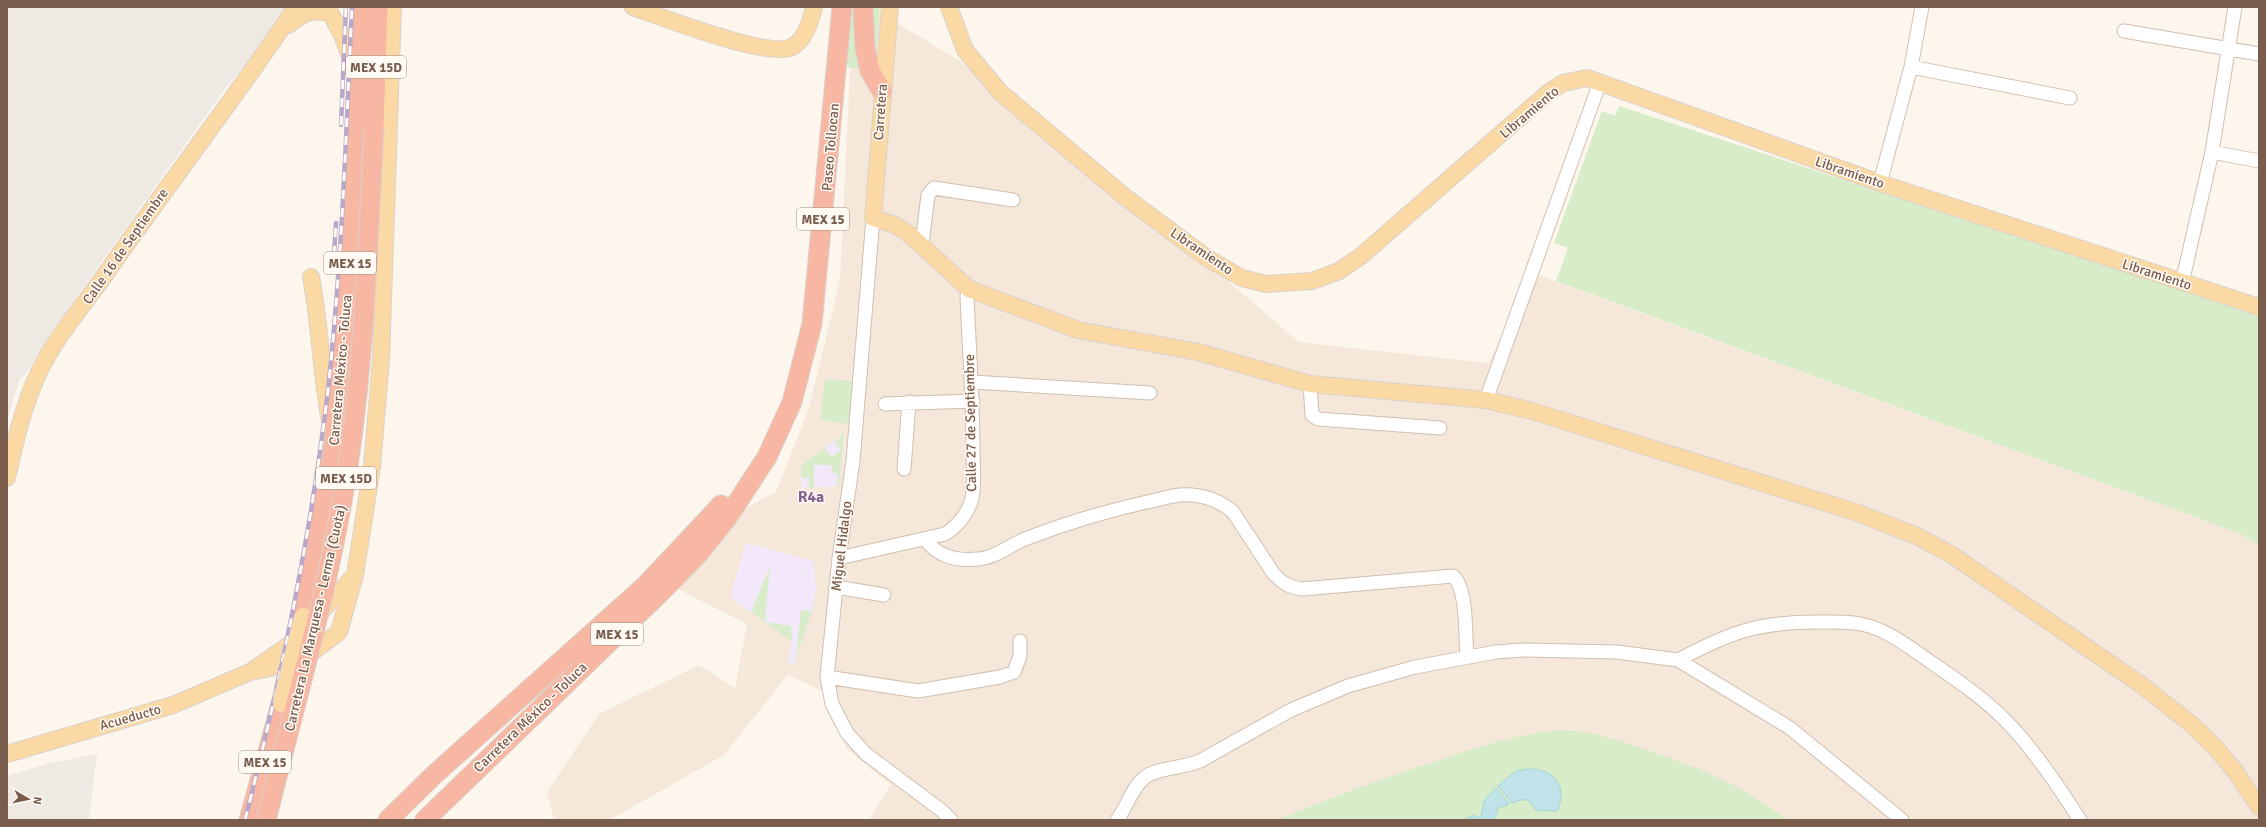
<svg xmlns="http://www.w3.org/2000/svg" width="2266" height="827" font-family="Signika,sans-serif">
  <rect width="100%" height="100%" fill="#fdf6ec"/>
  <path fill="#f5e8da" d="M853,7h17l129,77 300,258 189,21 50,-88 711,262 10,10v273h-1391l23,-35 -44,-36 -25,-58 -34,-16 -64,80 -114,65h-56l-7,-28 52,-78 100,-49 36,23 12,-64 -73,-37 65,-75 37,-20 33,-84 31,-129z"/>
  <path fill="#efe9e4" d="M7,7h286l-68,82 -173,242 -28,46 -4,1 -13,43z
    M97,754l-8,66h-82v-44l43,-13z"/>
  <path fill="#f3e8fa" d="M844,433l-5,53 -37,2 -1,-22z
    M746,543l67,18 3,28 -4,22 -18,53 -7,-2 5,-21 -62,-44z"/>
  <path fill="#d8ecc9" d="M846,7h34l-4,52 -14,10 -13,-1 -6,-8z
    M1619,106l640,210v230l-18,-12 -685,-253 12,-33 -14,-5 48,-132 13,5z
    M825,379l27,2 -3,43 -29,-4z
    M844,433l-5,53h-2l1,-13h-6l-1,-8h-17v22l-5,1v-10h-7l-1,-12 23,-18 7,9 10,-7 -6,-8z
    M770,567l-5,55 26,4 1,15 -41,-29z
    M801,610l11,1 -16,46z
    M1559,730c33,0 62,11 94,22 50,17 92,35 135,68h-511c54,-23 110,-43 166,-61 38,-13 76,-25 116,-29z"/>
  <path fill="#bfe3e8" stroke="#a5d3da" d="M1527,769c26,-1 42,17 30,42l-21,-1 -8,-10h-8l-8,3 -14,-17 18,-15z
    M1496,788l13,16 -11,4 -4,12h-30l10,-5 1,3 6,-2 3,-15z"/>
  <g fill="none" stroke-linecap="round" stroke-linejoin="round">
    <defs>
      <path id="minor" d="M2124,31l135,23
        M1911,67l159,31
        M2212,152l47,9
        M1880,183l31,-116 11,-60
        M873,218l-20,243 -14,97 -12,119 5,27 15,29 19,21 75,56 10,10
        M922,244l6,-49 6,-7 79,12
        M2182,283l30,-131 23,-145
        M972,382l178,11
        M1310,384l2,31 6,4 122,9
        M1486,400l114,-318
        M885,404l88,-3
        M904,469l5,-67
        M925,539c13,18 31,22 53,20 17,-1 32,-14 47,-20 39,-15 81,-28 122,-37 11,-2 22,-6 33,-7 19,-1 38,4 53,17l40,61c9,10 16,14 29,16l151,-13c15,13 12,61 14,81
        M839,558l106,-24c12,-7 24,-22 27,-36 3,-15 1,-33 1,-49 0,-51 -4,-102 -6,-153l2,-7
        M836,587l48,8
        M1678,660c51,-27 79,-38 138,-38 15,0 30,-1 45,2 24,5 44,20 64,34 29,20 58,39 83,65 27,28 51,64 72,97
        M827,677l91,14 82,-14 14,-5 6,-16v-15
        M1117,820c10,-13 14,-31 27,-42 10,-10 40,-10 56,-17l91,-51 57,-24 67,-19 81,-15 26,-2 95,2 61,8 112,68 112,92"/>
      <path id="major" d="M633,7c29,10 135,52 159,40 13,-7 19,-27 22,-40
        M890,7l-17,211 22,7 14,9 60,55 109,41 120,22 112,32 176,16 46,11 323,101 62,24 35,19 188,129 50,39 25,24 20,24 24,36
        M949,7l16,43 35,42 125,105 82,61 35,20 24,6 46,-3 27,-10 22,-15 188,-164 14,-9 24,-5 293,105 379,124
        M288,25c14,-11 26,-18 43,-11l12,23 14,40
        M311,277c10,52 10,104 21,155
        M7,478c8,-36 16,-72 32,-106 17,-36 45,-67 68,-100 62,-89 129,-175 189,-265
        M253,670l39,-27 62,-67
        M7,754l166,-49 77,-33 35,-7 21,-8 33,-25 16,-57 17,-108 9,-108 12,-352"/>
      <path id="highway" d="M863,7l2,40 5,24 12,20
        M374,128l4,-121
        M303,616l31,-171 16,-188 12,-250
        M249,820l32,-116
        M388,820l47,-46 211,-189 75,-80
        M425,820l236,-228 38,-39 28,-35 40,-61 25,-55 20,-78 30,-317"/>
    </defs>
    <use href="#minor" stroke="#d1beb0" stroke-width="15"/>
    <use href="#major" stroke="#dad1cd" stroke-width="18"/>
    <use href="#highway" stroke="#dad1cd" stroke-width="21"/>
    <use href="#minor" stroke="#fff" stroke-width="13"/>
    <use href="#major" stroke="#fbd9a5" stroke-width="16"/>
    <use href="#highway" stroke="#f7b7a3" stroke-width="19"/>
    <defs>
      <path id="rail" d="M341,125l5,-118
        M334,255l2,-32
        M245,820c36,-141 66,-284 83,-430 14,-127 18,-255 24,-383"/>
    </defs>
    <use href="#rail" stroke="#b9a8c9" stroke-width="4.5"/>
    <use href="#rail" stroke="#fffaf3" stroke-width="3" stroke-dasharray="9" stroke-linecap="butt"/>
    <defs>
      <path id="major-bridge" d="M281,704l22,-88"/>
      <path id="highway-bridge" d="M266,820c30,-120 65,-239 83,-361 16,-110 19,-221 25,-331"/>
    </defs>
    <use href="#major-bridge" stroke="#dad1cd" stroke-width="18" stroke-linecap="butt"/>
    <use href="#highway-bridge" stroke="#dad1cd" stroke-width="21" stroke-linecap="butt"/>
    <use href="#major-bridge" stroke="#fbd9a5" stroke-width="16"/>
    <use href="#highway-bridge" stroke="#f7b7a3" stroke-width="19"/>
  </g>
  <g text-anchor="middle" stroke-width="3" stroke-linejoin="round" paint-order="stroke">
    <g fill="#fffaf3" stroke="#a28b7f" stroke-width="1">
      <rect x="346" y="56" width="60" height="22" rx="3"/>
      <rect x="797" y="208" width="52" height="22" rx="3"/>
      <rect x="324" y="252" width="52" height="22" rx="3"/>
      <rect x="316" y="467" width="60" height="22" rx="3"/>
      <rect x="591" y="623" width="52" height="22" rx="3"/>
      <rect x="239" y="751" width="52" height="22" rx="3"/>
    </g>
    <g font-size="13" font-weight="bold" fill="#7a5c4d">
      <text x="376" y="72">MEX 15D</text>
      <text x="823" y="224">MEX 15</text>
      <text x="350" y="268">MEX 15</text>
      <text x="346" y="483">MEX 15D</text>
      <text x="617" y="639">MEX 15</text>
      <text x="265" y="767">MEX 15</text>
    </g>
    <g font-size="14" fill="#7a5c4d" stroke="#fffaf3">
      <text transform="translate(880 112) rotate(-86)" y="5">Carretera</text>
      <text transform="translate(1529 112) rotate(-40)" y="5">Libramiento</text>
      <text transform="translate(830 147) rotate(-85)" y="5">Paseo Tollocan</text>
      <text transform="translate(1850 172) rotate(19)" y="5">Libramiento</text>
      <text transform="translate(125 246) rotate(-55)" y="5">Calle 16 de Septiembre</text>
      <text transform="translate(1202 251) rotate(34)" y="5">Libramiento</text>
      <text transform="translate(2157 274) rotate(18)" y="5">Libramiento</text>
      <text transform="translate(340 370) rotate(-85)" y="5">Carretera México - Toluca</text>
      <text transform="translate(970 423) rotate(-91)" y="5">Calle 27 de Septiembre</text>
      <text transform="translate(841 546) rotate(-83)" y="5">Miguel Hidalgo</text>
      <text transform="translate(315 618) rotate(-77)" y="5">Carretera La Marquesa - Lerma (Cuota)</text>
      <text transform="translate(130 717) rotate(-16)" y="5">Acueducto</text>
      <text transform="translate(530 717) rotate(-44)" y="5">Carretera México - Toluca</text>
    </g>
    <g font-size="16" font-weight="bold" fill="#846695" stroke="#fffaf3">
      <text x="811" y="502">R4a</text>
    </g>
  </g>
  <rect width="2266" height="827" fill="none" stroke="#7a5c4d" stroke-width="16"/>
  <g transform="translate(28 799) rotate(99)" stroke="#fffaf3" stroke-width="3" paint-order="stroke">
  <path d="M0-3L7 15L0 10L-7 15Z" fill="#7a5c4d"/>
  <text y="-6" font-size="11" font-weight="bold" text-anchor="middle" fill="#7a5c4d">N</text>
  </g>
</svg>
